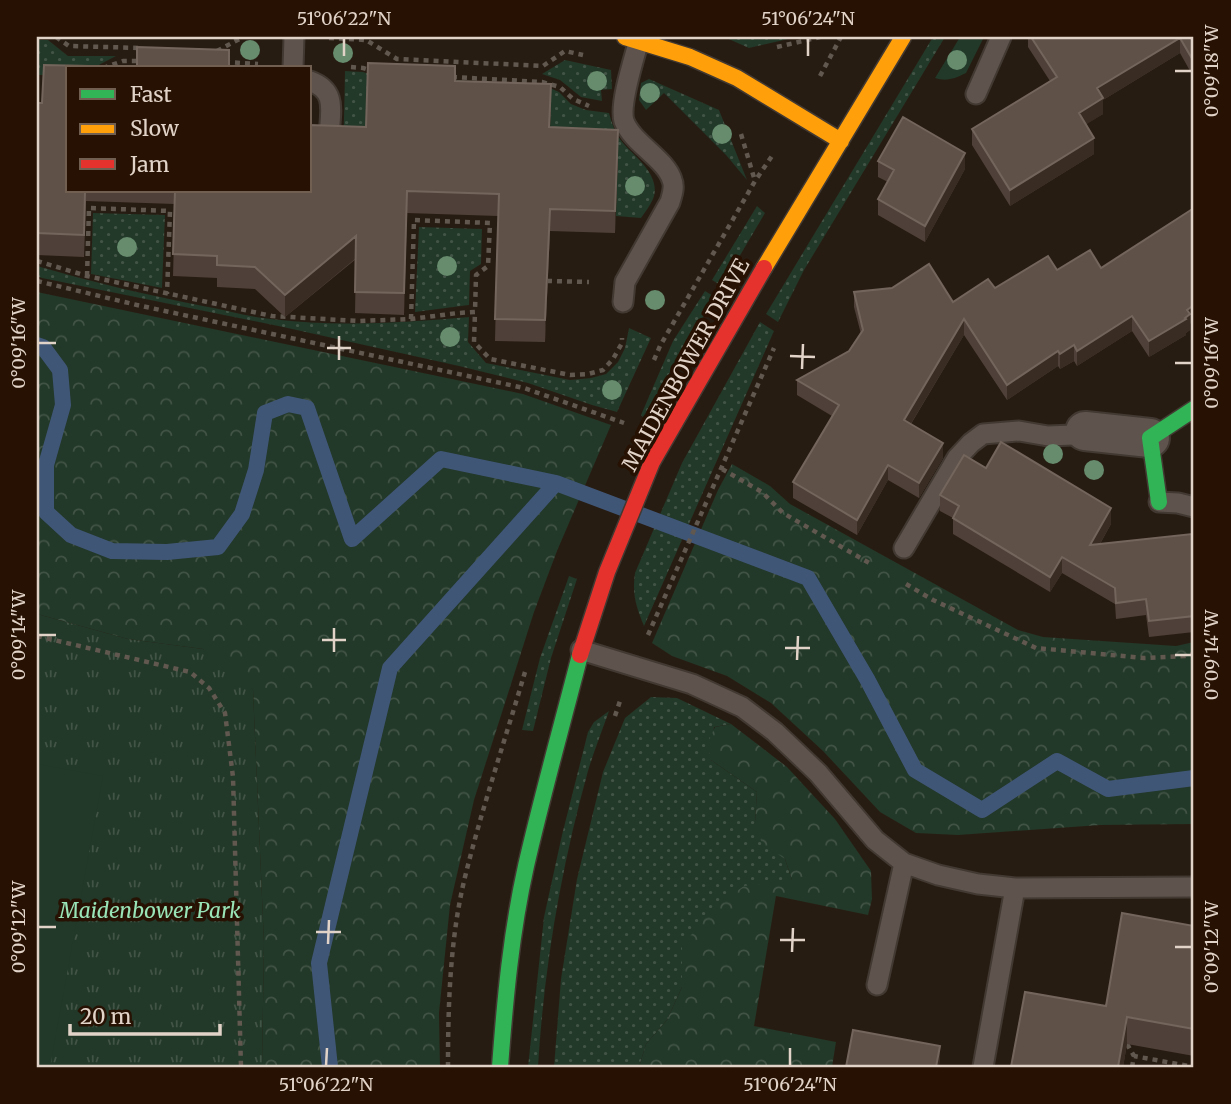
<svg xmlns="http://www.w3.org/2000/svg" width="1231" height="1104" font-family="Merriweather,serif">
  <defs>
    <pattern id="grass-dots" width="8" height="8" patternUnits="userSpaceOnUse" patternTransform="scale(1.75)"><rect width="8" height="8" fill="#223828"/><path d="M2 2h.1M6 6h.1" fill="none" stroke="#425446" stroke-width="1.8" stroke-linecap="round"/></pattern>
    <pattern id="forest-crowns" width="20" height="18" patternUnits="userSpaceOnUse" patternTransform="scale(1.75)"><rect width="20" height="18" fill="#223828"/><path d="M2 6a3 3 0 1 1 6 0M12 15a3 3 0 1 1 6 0" fill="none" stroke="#425446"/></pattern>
    <pattern id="park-tufts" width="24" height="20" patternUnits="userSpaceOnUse" patternTransform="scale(1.75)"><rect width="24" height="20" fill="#223828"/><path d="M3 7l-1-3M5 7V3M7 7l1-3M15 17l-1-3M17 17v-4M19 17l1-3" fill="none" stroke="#425446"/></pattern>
  </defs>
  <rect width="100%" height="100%" fill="#271c12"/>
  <path fill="url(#grass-dots)" d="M724,37h73l-48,11z
    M933,37h12l-141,233 -26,52 -12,-8z
    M37,40h11l20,16h48l-23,12h-25l-14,7h-17z
    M565,60l46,10 1,19 -11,1 1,11 -21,-4 -21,-17 -18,-6z
    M345,71l18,1 15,5 163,7 18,8 12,12 15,6 23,3c3,11 7,22 14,30 13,15 39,33 30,56 -3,7 -8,13 -12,19l-25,-2 2,-64 -69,-3 2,-42 -186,58h-22z
    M649,79l70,31 28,70 -21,-25 -62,-62 -18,17 -7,-10 2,-17z
    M757,206l8,7 -43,73 -10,-6z
    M93,213l72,2 -3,73 -71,-14z
    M419,227l63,2 -1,35 -11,7 -1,34 -54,7z
    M37,266c55,16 110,29 166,40 23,4 45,11 68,13 66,8 132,4 198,-2l-1,25 18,21 84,17 21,-2 15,-4 12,-12 7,-14 4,-20 22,10 -34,74 -25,-7 -64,-22 -69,-17 -176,-39 -241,-49 -5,-2z
    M705,291l10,6 -72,120 -2,-2 32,-74z
    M760,322l14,9 -130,295c-8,-20 -12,-31 -9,-53l47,-110z
    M569,576l8,3 -26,79 -18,73 -11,-1 18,-72z
    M651,697l26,1 54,26 -17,3 -3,33 46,32 -2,30 30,37 7,21 -110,67v40l-15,33 -21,24 -7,23h-85l7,-88 16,-100 26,-107 22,-54z
    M609,711c-7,20 -15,40 -21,60 -27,97 -44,196 -50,296h-10l16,-150 18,-82 26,-103 6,-10z"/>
  <path fill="url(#forest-crowns)" d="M37,292l486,102 88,31 -54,126 -23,61 -60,188 -24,105 -11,108 1,54h-178l2,-124 -11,-253 -50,-41 -75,-10 -91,-25z
    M732,464l38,22 20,18 228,126 25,7 133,9 18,-4v182l-94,1 -142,10 -42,-2 -36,-21 -57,-61 -52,-48 -44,-27 -55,-20 -20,-13 66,-153z
    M731,724l56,43 48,52 36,52 1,28 -4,16 -92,-19 -22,130 82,16 -4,25h-193l7,-23 21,-24 15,-33v-40l28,-37 34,-24 48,-6 -7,-21 -23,-15 -7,-22 2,-30 -46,-32 -4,-16 8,-17z"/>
  <path fill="url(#park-tufts)" d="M37,614l91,25 75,10 26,15 24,26 11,253 -2,124h-225z"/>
  <path fill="#223828" d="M960,37h24l-18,36c-10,5 -19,9 -31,5z
    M37,764l66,12 -53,291h-13z"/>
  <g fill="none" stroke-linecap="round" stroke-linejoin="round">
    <path stroke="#405677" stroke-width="16" d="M37,345l6,2 17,23 3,35 -17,60v47l25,23 41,16 55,1 51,-5 24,-33 14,-44 9,-57 23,-9 19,4 45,131 89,-80 115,24 252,95 59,101 48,91 67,40 75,-49 51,28 86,-11
      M330,1067l-11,-104 71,-295 166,-185"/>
    <defs>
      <path id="lane" d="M293,68l1,-31
        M310,81c28,10 20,31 19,56
        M976,94l25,-57
        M623,302l2,-20 45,-80c2,-7 5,-15 2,-22 -6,-21 -40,-37 -48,-59 -5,-17 10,-62 15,-81
        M1159,502l19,1 16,4
        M904,548l53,-90 14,-15 12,-9 36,-3 29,5 25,-1 12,-4
        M581,650l111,34 50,23 33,25 43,41 57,67 29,23 34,12 40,9 37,4
        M877,985l27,-122
        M983,1067l32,-179 179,-1"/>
      <path id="street" d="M1085,431l65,7"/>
      <path id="fast" d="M1159,502l-9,-64 44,-29
        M500,1067c5,-67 11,-134 26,-201 16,-70 36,-141 54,-211"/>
      <path id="slow" d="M625,37l65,20 47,21 104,63
        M764,268l139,-231"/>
      <path id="jam" d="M580,655l27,-83 45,-110 112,-194"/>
    </defs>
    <use href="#lane" stroke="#423932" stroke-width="23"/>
    <use href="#street" stroke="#423932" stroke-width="42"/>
    <use href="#fast" stroke="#423932" stroke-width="19"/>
    <use href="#slow" stroke="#423932" stroke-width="19"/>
    <use href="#jam" stroke="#423932" stroke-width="19"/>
    <path stroke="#615850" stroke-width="4.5" stroke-dasharray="5 5" stroke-linecap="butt" d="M56,37l13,9 72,2
      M329,38l37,2 31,19 146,7 22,-15 18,4
      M777,47l43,-10
      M217,51l26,-14
      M225,62l33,2
      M351,67l12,1 10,3
      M103,68l20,-7h20
      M820,76l21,-39
      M452,77l90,5 18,5 13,12 16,7
      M741,134l14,47
      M37,261l50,15 185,40 86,5 53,-2 47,-6 17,-1 -1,30 16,17 80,16 18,-1 15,-4 10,-11 9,-16v-5
      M87,276l2,-68 81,3 -3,83
      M37,281l100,24 387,83 100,35
      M547,281l42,1
      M411,319l3,-99 76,3 -2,43 -12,9 -1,37
      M654,360l6,-14 95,-165 19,-28
      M722,469l40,23 21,21 88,51
      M906,584l27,16 103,48 108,10 41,-2 9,-2
      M648,635l126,-287
      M37,636l153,36 19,16 16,25 8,64 8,290
      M615,716l6,-18
      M1127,1044l7,12
      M448,1067c0,-63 2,-129 17,-190 17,-69 40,-137 60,-205
      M1132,1067l2,-11 60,11"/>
    <use href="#lane" stroke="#5e544d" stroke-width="19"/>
    <use href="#street" stroke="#5e544d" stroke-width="38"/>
    <use href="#fast" stroke="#30b455" stroke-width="16"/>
    <use href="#slow" stroke="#ff9f0a" stroke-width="16"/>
    <use href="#jam" stroke="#e5322d" stroke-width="16"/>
  </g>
  <g fill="#668b6d">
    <circle cx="250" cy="50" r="10"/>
    <circle cx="343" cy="53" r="10"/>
    <circle cx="957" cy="60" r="10"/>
    <circle cx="597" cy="81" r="10"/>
    <circle cx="650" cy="93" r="10"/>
    <circle cx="722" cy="134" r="10"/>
    <circle cx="635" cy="186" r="10"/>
    <circle cx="127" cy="247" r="10"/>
    <circle cx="447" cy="266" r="10"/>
    <circle cx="655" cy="300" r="10"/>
    <circle cx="450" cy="337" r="10"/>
    <circle cx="612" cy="390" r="10"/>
    <circle cx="1053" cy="454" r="10"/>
    <circle cx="1094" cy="470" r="10"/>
  </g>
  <path fill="#4f4139" d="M1028,37h166v41l-14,-25 -77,47v14l-17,10 8,30 -84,52 -38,-61v-16l78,-48 -22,-34z
    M137,67l92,1 -161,123h242l56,-64 89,-46 96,25 -1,21 68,24 -3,82 -65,-2 -5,111 -50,-1 3,-125 -91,-3 -3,102 -49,-2 1,-54 -71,58 -30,-28 -38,-2v-9l-44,-2 2,-72 -89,-3 -2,56 -47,-2v-152h5z
    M878,161l87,8 -40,73 -47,-27v-16l10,-17 -10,-5z
    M1101,268l89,56v6l-4,3v2l-37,22 -17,-26 -55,35 -3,-5 -14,8 -2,-3 -51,34 -43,-65 -53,89 32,34 -24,40 -31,-18 -31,55 -64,-37v-16l39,-66 -35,-21v-15l52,-29 12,-17 -7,-27v-15l99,10 42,-14 62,-18z
    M986,468l125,56 -11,20 94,10v78l-45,5 -3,-22 -30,4 -1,-15 -53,-31 -12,19 -97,-58v-16l-13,-7v-16z
    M1194,926v130l-67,-12 -4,23h-112l95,-61z"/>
  <path fill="#382c23" d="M1180,38v15l-77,47v14l-24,15v-16l18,-25z
    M618,130v21l-3,82v-22z
    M1094,138v16l-84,52v-16z
    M965,153v16l-40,73v-16z
    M407,191v22l-3,102v-22z
    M550,209v22l-5,111v-22z
    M356,236v22l-71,59v-22z
    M1194,305v16l-4,3v6l-4,3v2l-37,22v-16l38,-31z
    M1132,316v15l-55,35v-15z
    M964,319v16l-60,100v-15z
    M1074,345v16l-14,8v-15z
    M1058,351v15l-51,34v-15z
    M943,443v15l-24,40v-15z
    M888,465v15l-31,55v-15z
    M1111,508v16l-21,37v-16z
    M1062,557v16l-12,19v-15z
    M1127,1017v27l-4,23h-5z
    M940,1046v16l-1,5h-3z"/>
  <path fill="#5f5148" stroke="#73655c" stroke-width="2" d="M1031,37h163v25l-14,-24 -83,50 6,10 -24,15 15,25 -84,52 -38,-61 85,-52z
    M137,47l92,3v18h-161v123h17l-1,44 -47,-2 1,-46h-1v-84h5l2,-38 93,2z
    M368,63l87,3v15l96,3 -2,43 69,3 -3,81 -65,-2 -5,111 -50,-1 4,-125 -92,-3 -3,102 -49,-1 1,-56 -71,59 -30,-28 -38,-2v-9l-44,-2 2,-63h135v-66l56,2z
    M903,117l62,36 -40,73 -47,-27 16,-29 -16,-9z
    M1194,208v97l-7,5 3,4 -5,4 1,1 -37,22 -17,-25 -55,35 -3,-6 -14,9 -2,-3 -51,34 -43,-66 -60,101 39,23 -24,40 -31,-18 -31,55 -64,-38 46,-77 -42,-25 52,-29 14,-21 -9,-38 38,-4 37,-24 24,38 35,-23 7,9 53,-32 9,14 33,-20 11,18z
    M1001,442l110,66 -21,37 102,-11 2,20v62l-45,5 -3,-22 -30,4 -1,-15 -53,-31 -12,20 -97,-59 6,-12 -19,-11 24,-40 22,13z
    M1122,913l72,13v103l-67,-12 -9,50h-107l14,-75 81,14z
    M853,1030l87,16 -4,21h-90z"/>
  <path fill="none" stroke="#e2d3c8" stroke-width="2.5" d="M344,56v-18M808,56v-18M1175,71h17M38,343h18M327,348h24M790,356l25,1M339,360v-24M1175,363h17M802,369l1,-25M38,635h18M322,640h24M785,648h25M334,652v-24M1175,655h17M797,660l1,-24M38,927h18M316,932h25M780,940h25M328,944l1,-24M1175,947h17M792,952l1,-24M326,1066l1,-18M790,1066v-18"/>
  <g text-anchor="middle" stroke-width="7" stroke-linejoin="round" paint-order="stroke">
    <g font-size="21" fill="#e2d3c8" stroke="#261102">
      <text transform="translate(686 365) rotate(-61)" y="7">MAIDENBOWER DRIVE</text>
    </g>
    <g font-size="21" font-style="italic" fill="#99e5b8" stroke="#261102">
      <text x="150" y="918">Maidenbower Park</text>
    </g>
  </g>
  <rect width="1231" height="1104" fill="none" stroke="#261102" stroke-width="77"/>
  <rect x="66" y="66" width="245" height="126" fill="#261102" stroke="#715f51" stroke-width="2"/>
  <rect x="80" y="89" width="35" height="10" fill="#30b455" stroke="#715f51" stroke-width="2"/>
  <text x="130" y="102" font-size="21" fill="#e2d3c8">Fast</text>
  <rect x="80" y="124" width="35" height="10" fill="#ff9f0a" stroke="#715f51" stroke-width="2"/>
  <text x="130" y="136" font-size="21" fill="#e2d3c8">Slow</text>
  <rect x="80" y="159" width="35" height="10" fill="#e5322d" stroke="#715f51" stroke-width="2"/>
  <text x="130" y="172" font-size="21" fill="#e2d3c8">Jam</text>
  <path d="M70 1024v10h150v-10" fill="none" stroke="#e2d3c8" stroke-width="3.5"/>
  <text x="80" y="1024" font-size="21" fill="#e2d3c8" stroke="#261102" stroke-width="5" paint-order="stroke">20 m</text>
  <rect x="38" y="38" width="1154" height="1028" fill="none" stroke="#e2d3c8" stroke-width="2.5"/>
  <g font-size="18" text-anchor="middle" fill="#e2d3c8">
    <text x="344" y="25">51°06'22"N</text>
    <text x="808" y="25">51°06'24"N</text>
    <text transform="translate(1212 71) rotate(-90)" y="6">0°09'18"W</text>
    <text transform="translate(19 343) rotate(-90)" y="6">0°09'16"W</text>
    <text transform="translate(1212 363) rotate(-90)" y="6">0°09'16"W</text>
    <text transform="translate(19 635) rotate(-90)" y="6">0°09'14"W</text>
    <text transform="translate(1212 655) rotate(-90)" y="6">0°09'14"W</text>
    <text transform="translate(19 927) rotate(-90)" y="6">0°09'12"W</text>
    <text transform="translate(1212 947) rotate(-90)" y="6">0°09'12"W</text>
    <text x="326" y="1091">51°06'22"N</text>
    <text x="790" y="1091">51°06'24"N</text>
  </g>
</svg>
